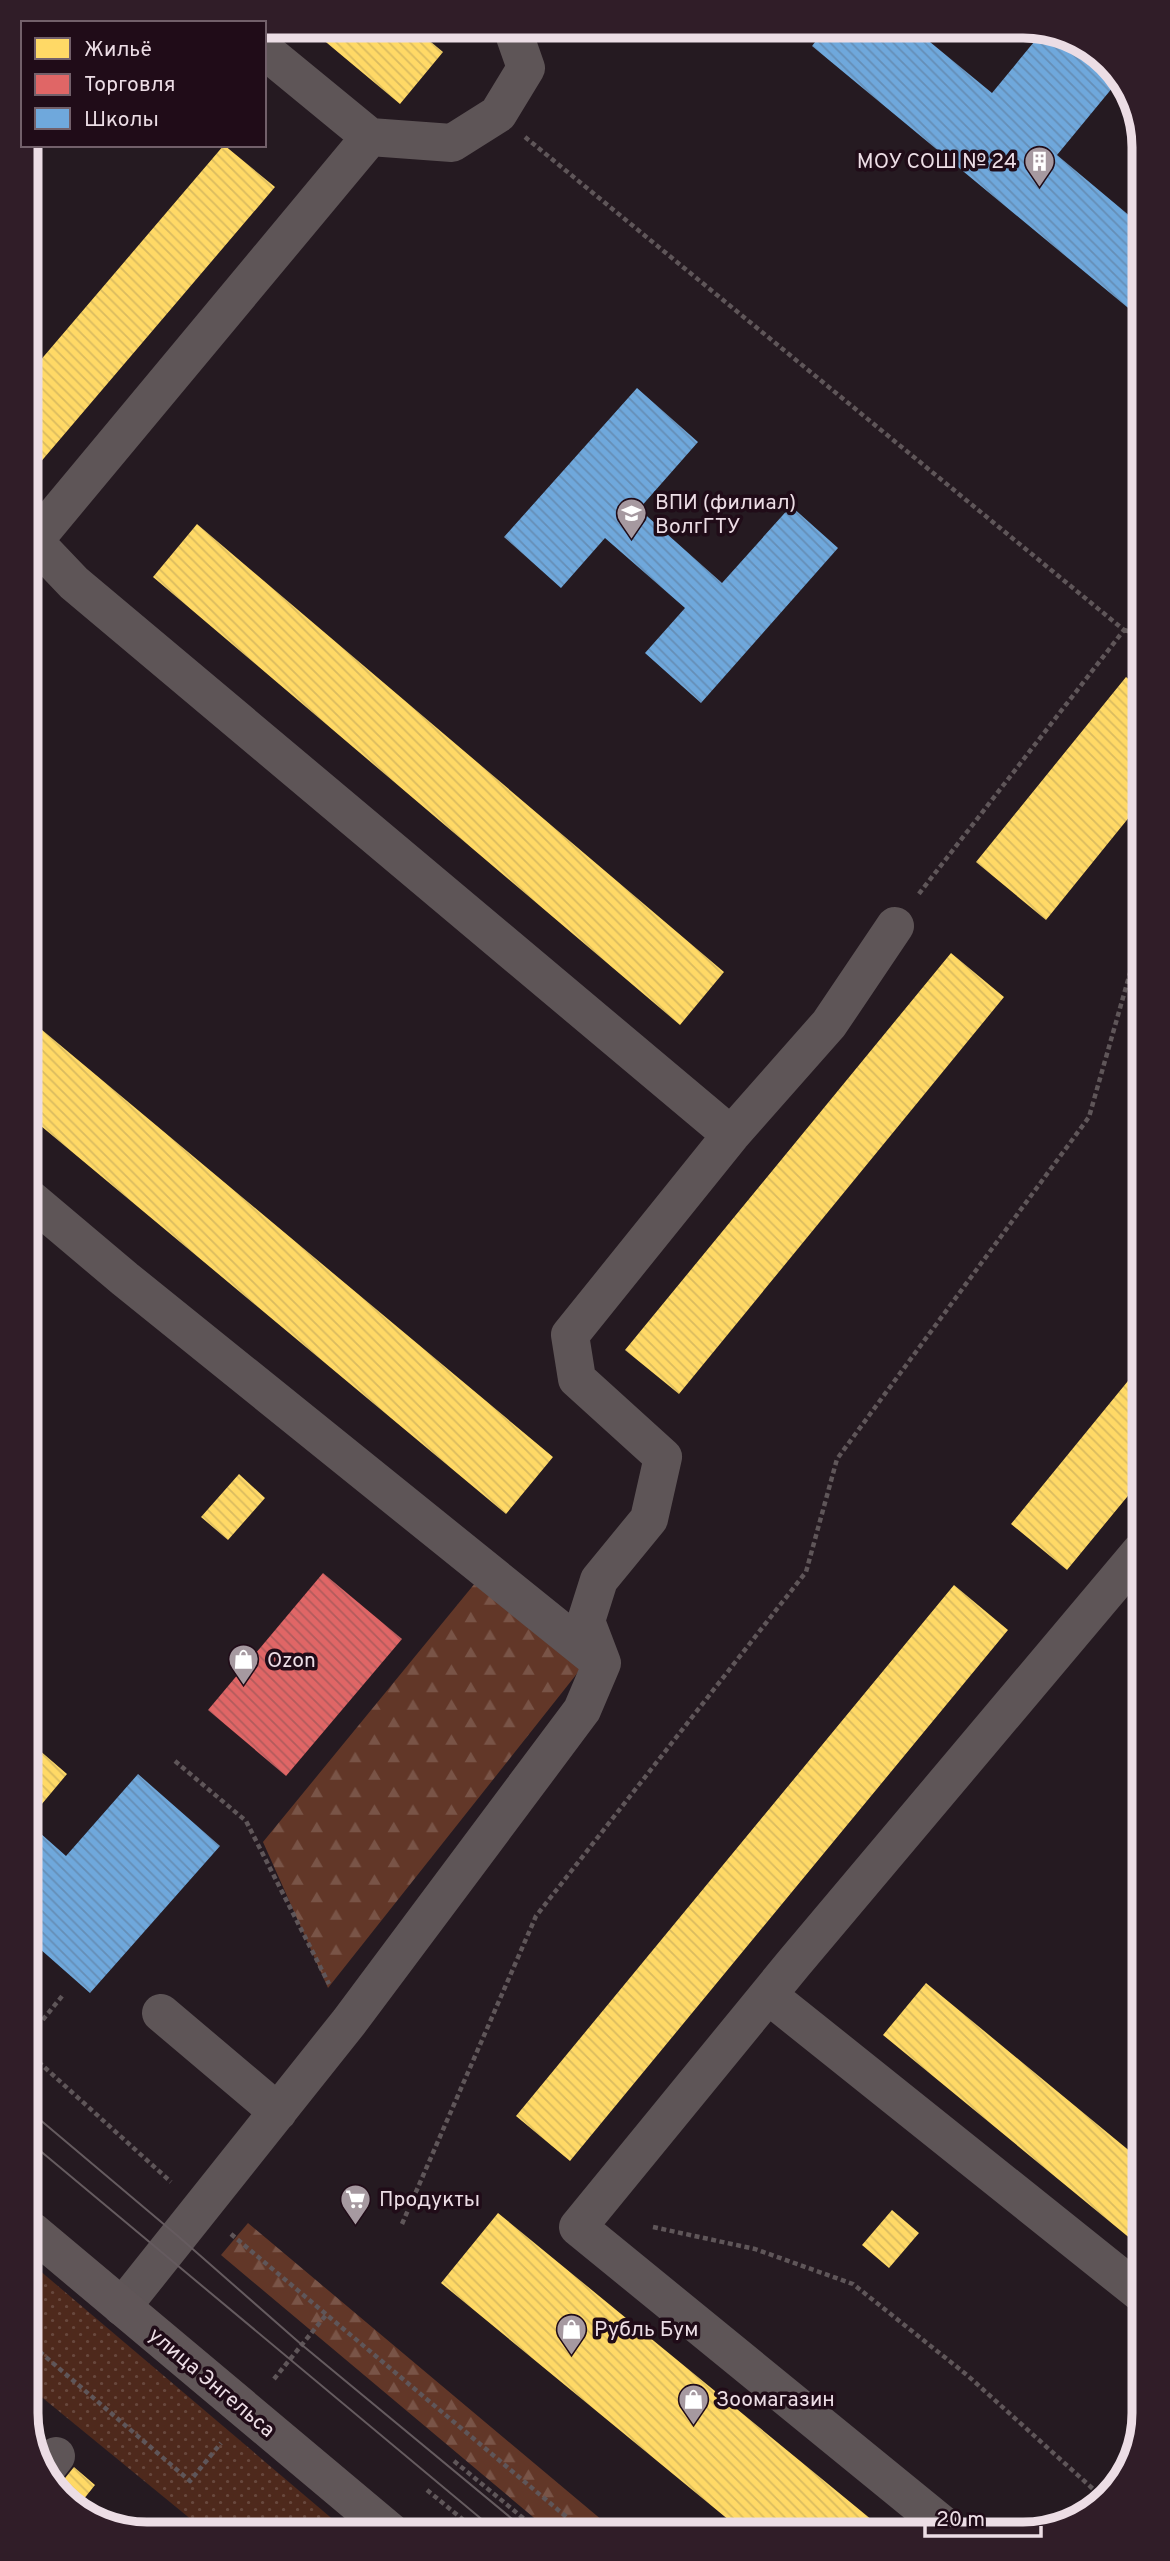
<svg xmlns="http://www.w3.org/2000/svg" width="1170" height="2561" font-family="Overpass,sans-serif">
  <defs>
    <pattern id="grass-dots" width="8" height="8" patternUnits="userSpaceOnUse" patternTransform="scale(1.75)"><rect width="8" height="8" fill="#4e291c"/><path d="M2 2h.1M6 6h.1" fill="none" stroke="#68483d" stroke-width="1.8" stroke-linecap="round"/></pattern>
    <pattern id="forest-firs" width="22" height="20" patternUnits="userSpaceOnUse" patternTransform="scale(1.75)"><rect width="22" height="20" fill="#623728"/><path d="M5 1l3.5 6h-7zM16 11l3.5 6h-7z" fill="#795447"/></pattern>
    <pattern id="homes-back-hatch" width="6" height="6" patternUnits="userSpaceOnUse" patternTransform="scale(1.75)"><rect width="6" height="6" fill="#ffd966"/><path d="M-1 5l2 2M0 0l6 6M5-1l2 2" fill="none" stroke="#dabb5f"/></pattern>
    <pattern id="shops-back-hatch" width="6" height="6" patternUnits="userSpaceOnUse" patternTransform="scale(1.75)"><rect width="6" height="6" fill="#e06666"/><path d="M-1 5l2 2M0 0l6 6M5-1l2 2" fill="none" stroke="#b25b5c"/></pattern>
    <pattern id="schools-back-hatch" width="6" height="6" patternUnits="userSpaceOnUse" patternTransform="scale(1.75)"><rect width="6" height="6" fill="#6fa8dc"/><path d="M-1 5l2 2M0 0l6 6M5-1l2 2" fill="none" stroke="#658eb6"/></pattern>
  </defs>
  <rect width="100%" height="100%" fill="#251a21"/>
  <path fill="url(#grass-dots)" d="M32,2264l317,269 -140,1 -176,-144z"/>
  <path fill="url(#forest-firs)" d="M476,1582l107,84 -255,322 -65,-146z
    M248,2223l367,308 -64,1 -330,-277z"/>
  <path fill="url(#homes-back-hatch)" d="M412,32h7l24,20 -43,52 -85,-71z
    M224,145l51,42 -248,291v-102z
    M197,524l527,448 -44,53 -527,-448z
    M1126,677l13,11v117l-93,115 -70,-58z
    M951,953l53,44 -325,397 -54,-44z
    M29,1019l524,438 -47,57 -477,-398z
    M1141,1365v115l-74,90 -56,-46z
    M239,1474l26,24 -37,42 -27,-23z
    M954,1585l54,45 -438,531 -54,-45z
    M31,1743l36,31 -36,43z
    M926,1983l217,179v87l-260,-214z
    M892,2210l27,23 -30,35 -27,-23z
    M498,2213l385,316 -142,1 -300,-247z
    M74,2467l21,18 -12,15 -22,-17z"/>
  <path fill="url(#shops-back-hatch)" d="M323,1573l79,66 -116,137 -78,-66z"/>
  <path fill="url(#schools-back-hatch)" d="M826,28h87l79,65 51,-62 54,21 21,29 -61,74 80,67 1,85 -5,5 -321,-266z
    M637,388l61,54 -59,67 83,74 69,-77 47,42 -137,155 -56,-50 40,-45 -80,-70 -44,50 -57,-51z
    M138,1774l82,72 -130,147 -59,-52v-116l35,31z"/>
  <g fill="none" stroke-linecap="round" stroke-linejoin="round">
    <path stroke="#5f5659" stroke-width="4.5" stroke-dasharray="5 3.5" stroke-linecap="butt" d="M525,137l599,493 -206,265
      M1124,630l15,4
      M175,1761l71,60 83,163
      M32,2033l31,-38
      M32,2056l139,126
      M402,2224l134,-308 270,-344 31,-113 252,-342 51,-179
      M653,2227l102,22 98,35 114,91 135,122
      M231,2234l352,297
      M33,2346l157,135 31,-38
      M274,2379l52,-64
      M454,2461l86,71
      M427,2490l51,42"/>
    <path stroke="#5e5557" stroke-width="38" d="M264,50l106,87
      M34,541l40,42 657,552
      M28,548l342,-411 82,6 46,-29 28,-46 -13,-37
      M29,1198l96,81 475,383
      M768,1995l375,300
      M161,2013l117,99
      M122,2307l227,-285 233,-312 20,-47 -16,-42 13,-41 50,-61 14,-62 -86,-78 -7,-44 161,-200 98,-111 66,-98
      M45,2470l11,-14
      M948,2529l-370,-302 216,-264 347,-412"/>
    <path stroke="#605658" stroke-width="38" d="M32,2231l360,302"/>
    <path stroke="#655b5f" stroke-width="2" d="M32,2113l147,124 123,108 226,187
      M32,2144l465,388"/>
  </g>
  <defs>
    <symbol id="building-pin" viewBox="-11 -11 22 30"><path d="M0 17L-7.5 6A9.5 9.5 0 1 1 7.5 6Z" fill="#a699a0" stroke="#200c18"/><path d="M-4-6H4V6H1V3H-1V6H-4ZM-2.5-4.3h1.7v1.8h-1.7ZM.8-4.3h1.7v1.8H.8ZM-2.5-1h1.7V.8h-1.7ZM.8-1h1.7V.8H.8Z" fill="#fff"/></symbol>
    <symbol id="university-pin" viewBox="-11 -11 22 30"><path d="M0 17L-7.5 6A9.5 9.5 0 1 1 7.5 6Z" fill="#a699a0" stroke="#200c18"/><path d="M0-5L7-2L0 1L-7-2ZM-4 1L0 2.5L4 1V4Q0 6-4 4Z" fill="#fff"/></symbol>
    <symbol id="shop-pin" viewBox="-11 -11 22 30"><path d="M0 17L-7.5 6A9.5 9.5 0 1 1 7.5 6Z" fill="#a699a0" stroke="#200c18"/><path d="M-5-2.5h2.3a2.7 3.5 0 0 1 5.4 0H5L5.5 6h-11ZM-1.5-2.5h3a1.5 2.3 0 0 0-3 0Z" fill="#fff"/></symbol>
    <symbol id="supermarket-pin" viewBox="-11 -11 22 30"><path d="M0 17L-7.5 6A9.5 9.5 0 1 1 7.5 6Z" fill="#a699a0" stroke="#200c18"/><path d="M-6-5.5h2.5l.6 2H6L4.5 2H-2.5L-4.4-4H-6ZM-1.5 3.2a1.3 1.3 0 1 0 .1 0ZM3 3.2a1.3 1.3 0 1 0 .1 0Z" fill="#fff"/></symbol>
  </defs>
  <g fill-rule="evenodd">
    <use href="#building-pin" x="1022" y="144" width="35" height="47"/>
    <use href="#university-pin" x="614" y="496" width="35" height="47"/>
    <use href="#shop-pin" x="226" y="1642" width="35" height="47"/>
    <use href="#supermarket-pin" x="338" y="2182" width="35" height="47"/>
    <use href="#shop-pin" x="554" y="2312" width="35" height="47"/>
    <use href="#shop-pin" x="676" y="2382" width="35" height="47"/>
  </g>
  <g text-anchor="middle" stroke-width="7" stroke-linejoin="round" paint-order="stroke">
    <g font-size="21" fill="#ecdde5" stroke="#200c18" text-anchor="start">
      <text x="1017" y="168" text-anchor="end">МОУ СОШ № 24</text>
      <text x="655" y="509">ВПИ (филиал)<tspan x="655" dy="24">ВолгГТУ</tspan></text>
      <text x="267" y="1667">Ozon</text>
      <text x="379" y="2206">Продукты</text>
      <text x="594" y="2336">Рубль Бум</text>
      <text x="716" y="2406">Зоомагазин</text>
    </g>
    <g font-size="21" fill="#ecdde5" stroke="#200c18">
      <text transform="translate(212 2382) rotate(40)" y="7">улица Энгельса</text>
    </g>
  </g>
  <path d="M0 0H1170V2561H0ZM147 38H1023A109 109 0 0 1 1132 147V2413A109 109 0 0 1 1023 2522H147A109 109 0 0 1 38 2413V147A109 109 0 0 1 147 38Z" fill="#301d28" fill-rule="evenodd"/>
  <path fill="none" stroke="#ecdde5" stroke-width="9" d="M147 38H1023A109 109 0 0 1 1132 147V2413A109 109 0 0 1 1023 2522H147A109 109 0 0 1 38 2413V147A109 109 0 0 1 147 38Z"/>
  <rect x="21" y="21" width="245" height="126" fill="#200c18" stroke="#72606a" stroke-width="2"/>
  <rect x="35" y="38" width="35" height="21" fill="#ffd966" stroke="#72606a" stroke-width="2"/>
  <text x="84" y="56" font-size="21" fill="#ecdde5">Жильё</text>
  <rect x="35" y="74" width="35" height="21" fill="#e06666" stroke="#72606a" stroke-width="2"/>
  <text x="84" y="91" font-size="21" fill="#ecdde5">Торговля</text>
  <rect x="35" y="108" width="35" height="21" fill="#6fa8dc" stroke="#72606a" stroke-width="2"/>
  <text x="84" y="126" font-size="21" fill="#ecdde5">Школы</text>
  <path d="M925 2526v10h116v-10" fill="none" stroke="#ecdde5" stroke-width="3.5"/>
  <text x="936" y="2526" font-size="21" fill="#ecdde5" stroke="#200c18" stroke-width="5" paint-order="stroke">20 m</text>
</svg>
